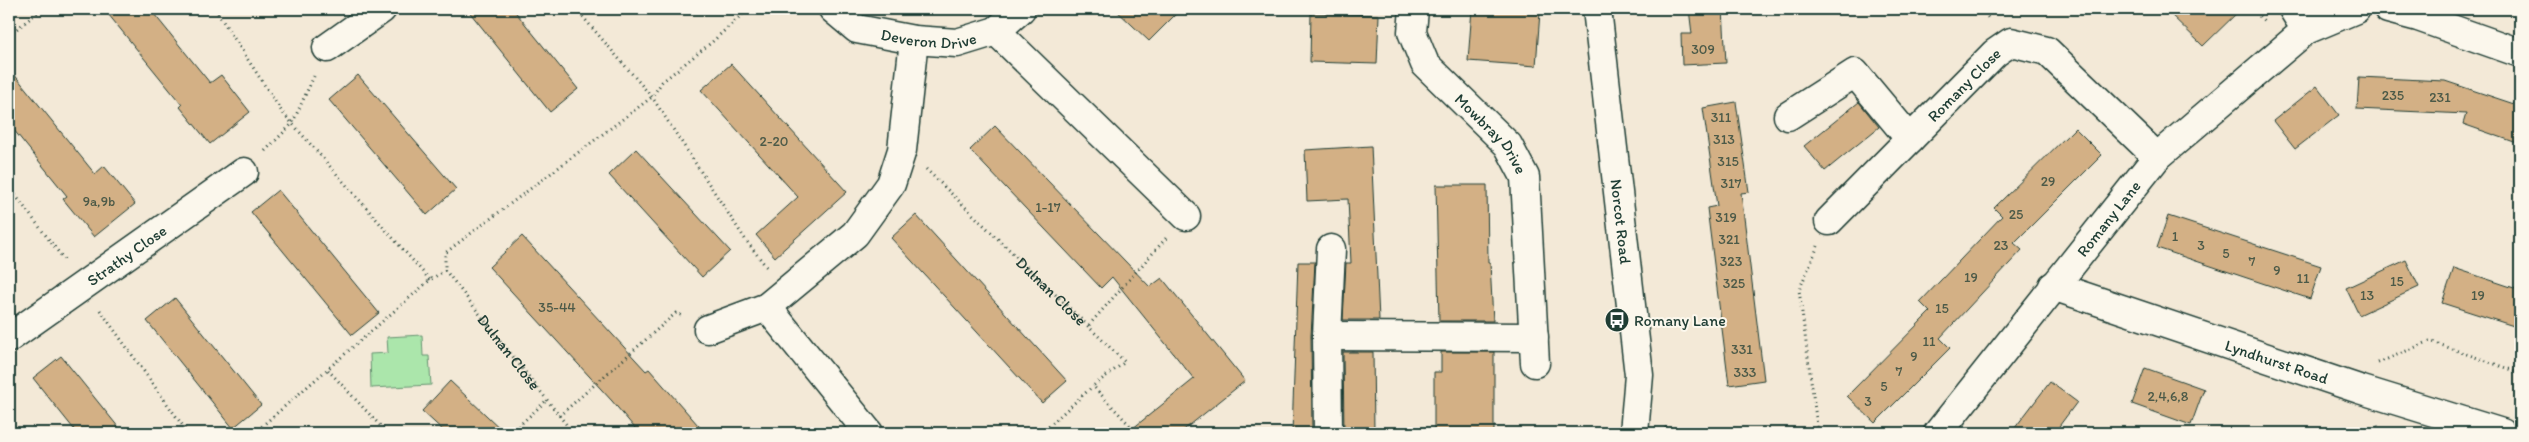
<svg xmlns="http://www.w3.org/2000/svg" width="2529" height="442" font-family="Itim,sans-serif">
  <rect width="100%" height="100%" fill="#f3e9d7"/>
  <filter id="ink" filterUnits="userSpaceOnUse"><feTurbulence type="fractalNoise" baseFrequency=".02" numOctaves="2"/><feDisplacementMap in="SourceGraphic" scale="10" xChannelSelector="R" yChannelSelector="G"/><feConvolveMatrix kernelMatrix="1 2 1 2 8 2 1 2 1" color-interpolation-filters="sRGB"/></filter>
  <g filter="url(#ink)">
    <path fill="#abe6ab" stroke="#659270" d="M422,335l1,21h6l2,29 -60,3 -1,-34 18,-1 -1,-16z"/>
    <path fill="#d3b085" stroke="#1f3d34" d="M104,9h46l60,74 11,-8 29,37 -40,32 -30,-37 2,-2z
      M467,9h46l65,80 -28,23z
      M1115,9h66l-32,32z
      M1472,9l68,3 -4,54 -68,-5z
      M1689,9h34l3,54 -44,2 -1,-31h11z
      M2165,9h76l-38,37z
      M1311,13l68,2 -2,49 -67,-2z
      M731,64l116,128 -72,65 -19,-22 42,-38 -97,-107z
      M9,68l86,106 9,-8 31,38 -41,33 -31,-38 4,-3 -58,-72z
      M358,75l98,114 -29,26 -98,-115z
      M2359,77l86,4 75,25v38l-57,-20 3,-10 -109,-5z
      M2317,86l22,29 -44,34 -22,-28z
      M1736,102l13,90 -8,1 23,187 -35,5 -22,-177 10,-2 -14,-98z
      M1859,102l20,25 -54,44 -21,-25z
      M995,126l155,161 12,-9 83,103 -65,52h-53l67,-54 -82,-102 -11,11 -131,-138z
      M2075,128l27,27 -88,88 8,7 -82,88 10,10 -75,75 -28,-27 83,-84 -10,-10 82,-86 -8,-8z
      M1371,146l8,174h-36l3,-57h5l-3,-64 -41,2 -2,-51z
      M636,149l94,102 -28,26 -93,-102z
      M1436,185h51l1,78h2l3,58h-54z
      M278,190l101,123 -27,22 -101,-123z
      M916,215l151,166 -25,22 -151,-165z
      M2168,216l153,50 -11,33 -153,-51z
      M522,236l124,135 3,-2 56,64h-66l-27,-32 -123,-134z
      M2406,260l13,27 -60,28 -13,-27z
      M1298,262h17l-4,74 1,97h-20z
      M2454,268l66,22v38l-78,-25z
      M175,298l86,107 -28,23 -86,-107z
      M1343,352h30l1,81h-30z
      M1441,352h53v81h-60v-61h7z
      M61,356l62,77h-46l-44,-55z
      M2145,368l59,21 -13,36 -59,-21z
      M450,381l55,52h-59l-24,-22z
      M2050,382l27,20 -23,31h-43z"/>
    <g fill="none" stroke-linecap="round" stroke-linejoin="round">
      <defs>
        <g id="minor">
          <path id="s3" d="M833,9l24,20 57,11 43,3 39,-12 25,-22"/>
          <path id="s4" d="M1414,9l-2,23 13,32 83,81 17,32 10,186"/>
          <path id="s5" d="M1597,9l42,366 -5,58"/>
          <path d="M2293,9l13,21"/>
          <path d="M2388,9l30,8 102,36"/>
          <path d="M996,31l190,185"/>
          <path d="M327,48l55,-39"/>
          <path d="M1788,116l67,-43 55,66"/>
          <path id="s6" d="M1829,221l166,-168 16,-11 36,9 110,106"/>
          <path id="s7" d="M2053,286l306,103 143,44"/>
          <path d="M767,307l102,126"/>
          <path d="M708,329l59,-22 88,-73 36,-50 11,-34 12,-110"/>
          <path d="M1327,336l207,1"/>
          <path id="s8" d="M9,338l235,-166"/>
          <path d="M1328,433l-1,-97 4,-87"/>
          <path id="s9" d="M1938,433l219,-276 149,-127 50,-21"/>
        </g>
      </defs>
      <use href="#minor" stroke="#1f3d34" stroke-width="31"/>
      <g stroke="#1f3d34" stroke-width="3" stroke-dasharray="1 4" stroke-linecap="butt">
        <path d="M215,9l67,103 148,168"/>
        <path d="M576,9l76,88 93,142 23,30"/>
        <path d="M1981,9l9,11"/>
        <path d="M2252,9l13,13"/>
        <path d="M9,35l33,-26"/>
        <path d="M265,151l27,-27 23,-50"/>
        <path id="s1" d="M926,169l199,193 -32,24 44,47"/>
        <path d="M9,187l57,75"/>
        <path d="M1818,246l-19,44 19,143"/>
        <path id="s2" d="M445,270l128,163"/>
        <path d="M100,310l88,123"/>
        <path d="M1089,325l78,-88"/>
        <path d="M2378,363l52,-22 90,32"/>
        <path d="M328,370l59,63"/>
        <path d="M559,416l117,-103 7,3"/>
        <path d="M2377,426l4,7"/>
        <path d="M1665,427l3,6"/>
        <path d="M254,433l176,-153 15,-10v-17l207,-156 10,-15 50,-40 36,-33"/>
        <path d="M511,433l36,-33"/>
        <path d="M1041,433l52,-47"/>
      </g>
      <use href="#minor" stroke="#fbf7ec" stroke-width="28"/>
    </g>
  </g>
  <defs>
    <symbol id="bus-disc" viewBox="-11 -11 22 22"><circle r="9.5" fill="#1f3d34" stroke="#fbf7ec"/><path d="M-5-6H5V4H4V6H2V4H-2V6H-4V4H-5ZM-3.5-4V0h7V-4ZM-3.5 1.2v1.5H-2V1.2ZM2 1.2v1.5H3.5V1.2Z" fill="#fff"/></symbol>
  </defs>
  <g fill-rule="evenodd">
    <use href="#bus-disc" x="1603" y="306" width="28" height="28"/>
  </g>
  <g text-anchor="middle" stroke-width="4" stroke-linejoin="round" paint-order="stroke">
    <g font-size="14" fill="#4c5a48">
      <text x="1703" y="54">309</text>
      <text x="2393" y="100">235</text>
      <text x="2440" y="102">231</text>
      <text x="1721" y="122">311</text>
      <text x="1724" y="144">313</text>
      <text x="774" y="146">2-20</text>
      <text x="1728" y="166">315</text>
      <text x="2048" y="186">29</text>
      <text x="1731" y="188">317</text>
      <text x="99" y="206">9a,9b</text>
      <text x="1048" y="212">1-17</text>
      <text x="2016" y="219">25</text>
      <text x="1726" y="222">319</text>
      <text x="2175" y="241">1</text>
      <text x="1729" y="244">321</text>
      <text x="2001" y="250">23</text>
      <text x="2201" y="250">3</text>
      <text x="2226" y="258">5</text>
      <text x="1731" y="266">323</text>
      <text x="2252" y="266">7</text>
      <text x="2277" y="275">9</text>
      <text x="1971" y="282">19</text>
      <text x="2303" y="283">11</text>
      <text x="2397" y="286">15</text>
      <text x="1734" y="288">325</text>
      <text x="2367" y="300">13</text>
      <text x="2478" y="300">19</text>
      <text x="557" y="312">35-44</text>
      <text x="1942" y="313">15</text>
      <text x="1929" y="346">11</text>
      <text x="1742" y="354">331</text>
      <text x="1914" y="361">9</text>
      <text x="1899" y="376">7</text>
      <text x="1745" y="377">333</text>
      <text x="1884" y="391">5</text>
      <text x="2168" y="401">2,4,6,8</text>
      <text x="1868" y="406">3</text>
    </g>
    <g font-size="16" fill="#1f3d34" stroke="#fbf7ec">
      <text dy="6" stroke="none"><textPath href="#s3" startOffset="104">Deveron Drive</textPath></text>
      <text dy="6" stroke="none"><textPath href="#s6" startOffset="192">Romany Close</textPath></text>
      <text dy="6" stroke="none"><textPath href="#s4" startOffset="154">Mowbray Drive</textPath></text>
      <text dy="6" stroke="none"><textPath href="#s9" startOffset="274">Romany Lane</textPath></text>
      <text dy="6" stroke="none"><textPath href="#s5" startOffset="214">Norcot Road</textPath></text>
      <text dy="6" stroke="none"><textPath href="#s8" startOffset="144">Strathy Close</textPath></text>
      <text dy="6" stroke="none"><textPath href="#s1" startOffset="175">Dulnan Close</textPath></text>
      <text dy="6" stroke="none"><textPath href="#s2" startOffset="104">Dulnan Close</textPath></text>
      <text dy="6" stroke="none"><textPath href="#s7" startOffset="236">Lyndhurst Road</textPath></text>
    </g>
    <g font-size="16" fill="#1f3d34" stroke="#fbf7ec" text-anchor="start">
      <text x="1634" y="326">Romany Lane</text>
    </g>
  </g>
  <rect width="2529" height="442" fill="none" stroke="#fbf7ec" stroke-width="30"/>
  <rect x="15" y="15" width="2499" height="412" fill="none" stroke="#1f3d34" stroke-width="2" filter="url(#ink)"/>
</svg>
